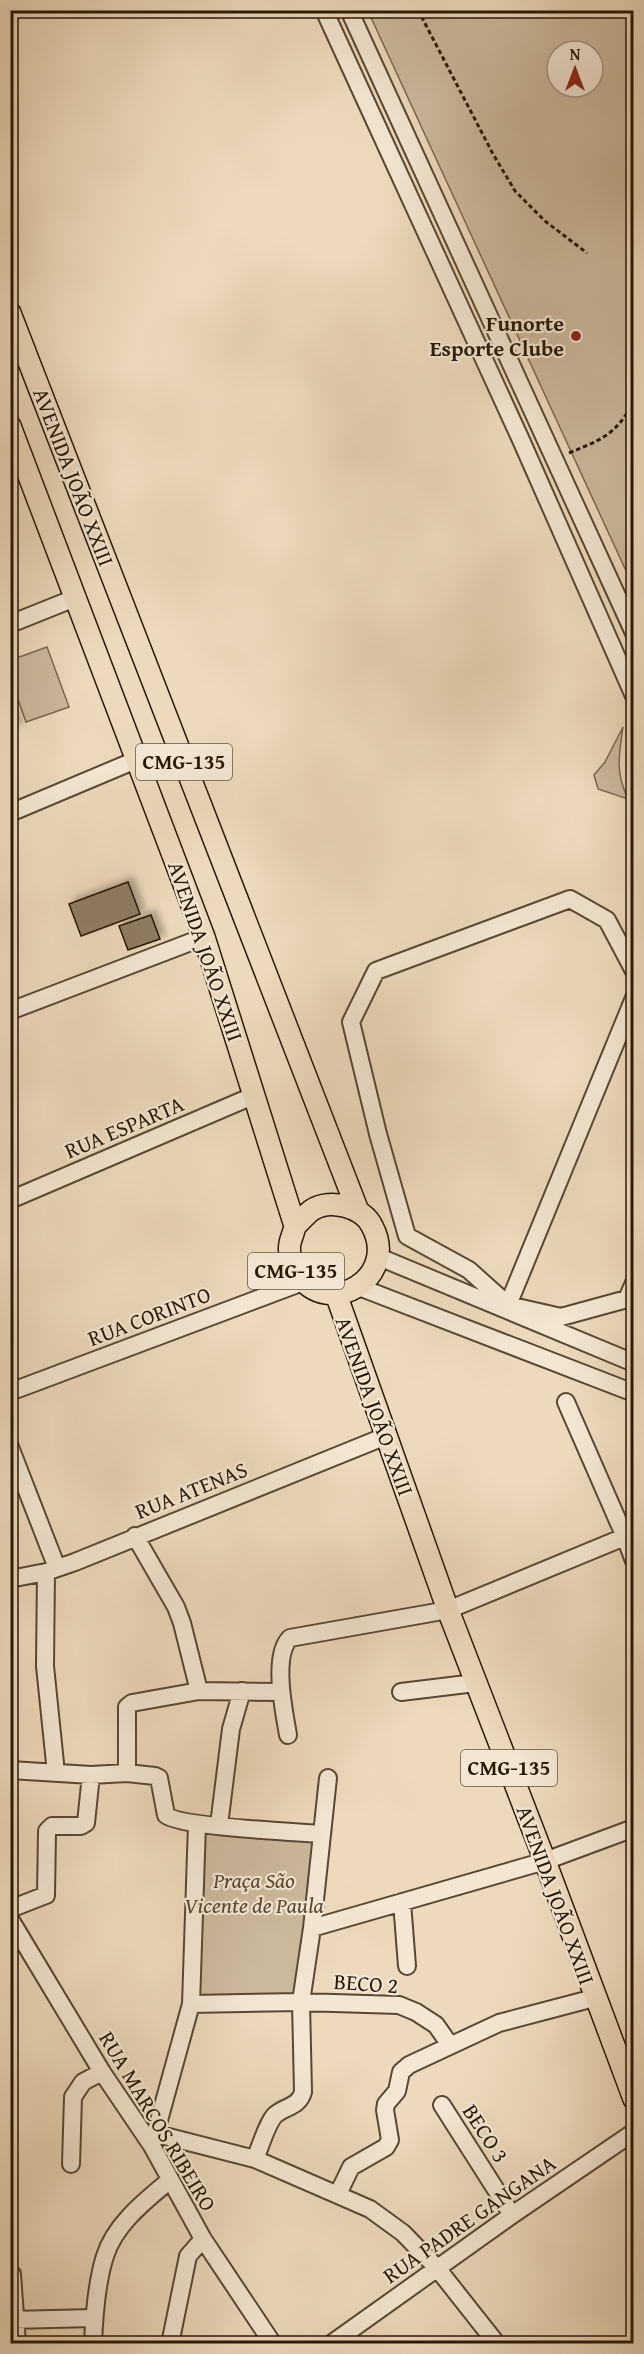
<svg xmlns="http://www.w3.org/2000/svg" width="644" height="2354" font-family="'Gentium Book Plus',serif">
  <defs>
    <filter id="shadow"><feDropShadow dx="5" dy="-5" stdDeviation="3" flood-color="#0004"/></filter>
  </defs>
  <rect width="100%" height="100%" fill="#eddabc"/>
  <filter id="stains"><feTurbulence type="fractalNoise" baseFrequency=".00333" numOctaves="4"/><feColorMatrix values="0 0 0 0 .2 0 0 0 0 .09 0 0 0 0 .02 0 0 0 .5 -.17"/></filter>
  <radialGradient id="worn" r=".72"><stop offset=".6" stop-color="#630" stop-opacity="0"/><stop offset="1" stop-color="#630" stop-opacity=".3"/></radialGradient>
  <path fill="#cbb99d" stroke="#796851" stroke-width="1.5" fill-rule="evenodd" d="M368,11h265v575zM557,51h36v36h-36z
    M47,647l22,60 -43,15 -15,-42v-20z
    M623,727c-4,28 -8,45 5,72l-30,-10 -4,-14 11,-13z
    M197,1824l125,10 -21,168 -110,2z"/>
  <path fill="#8e7d64" stroke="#271805" stroke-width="1.5" filter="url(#shadow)" d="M10,708l8,19 -8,3z
    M128,882l12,32 -59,22 -12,-32z
    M151,915l9,24 -32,11 -9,-24z"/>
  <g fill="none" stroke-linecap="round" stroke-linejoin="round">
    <defs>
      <path id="minor" d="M324,10l197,430 113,256
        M349,10l285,623
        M10,624l65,-26
        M10,813l126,-53
        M634,971l-27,-51 -37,-21 -194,72 -25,51 27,112 29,102 62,34 39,35 53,12 66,-18 7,-16
        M10,1011l194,-74
        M10,1200l245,-105
        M379,1257l255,106
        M359,1287l275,106
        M508,1305l126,-307
        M10,1392l293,-110
        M566,1402l59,135 9,24
        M10,1447l47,121
        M135,1536l41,71 6,16 17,68
        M46,1572l-1,94 11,107
        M10,1579l36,-7 29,-10 311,-126
        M401,1692l74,-9
        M288,1735c-4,-24 -16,-79 2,-97l158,-28 186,-77
        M10,1770l81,5 36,-2 28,3 4,2 7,37c13,12 131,17 156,19
        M127,1773v-66l5,-4 67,-12 82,1
        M219,1825l12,-96 11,-38
        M402,1902l5,64
        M10,1909l36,-14 1,-64 5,-5h29l5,-3 5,-48
        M10,1919l92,153 50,74 51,93 70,105
        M312,1928l233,-67 89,-33
        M191,2004l110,-2 98,3 17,7 20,13 14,20
        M442,2105l70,110
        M157,2134l98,25 115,50 33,24 34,35 60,76
        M153,2142l38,-138 6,-180
        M255,2159c5,-11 12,-36 20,-44 10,-9 24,-8 28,-23l-2,-90 11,-74 16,-150
        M71,2164l2,-67 10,-15 19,-10
        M338,2194l13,-27 35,-20 4,-7 -5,-30 1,-6 11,-13 4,-19 8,-7 90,-42 95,-25
        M12,2274l5,70
        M10,2320l84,-2
        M93,2344c1,-26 4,-63 12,-88 10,-32 40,-55 65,-76
        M170,2344l18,-88 15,-17
        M331,2344l181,-129 122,-83"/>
      <path id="major" d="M10,313l348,898
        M10,426l194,511 91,289c-1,6 -4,12 -5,17 -2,11 2,22 8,31 30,46 102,4 74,-48 -9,-19 -42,-28 -60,-16 -6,4 -11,11 -17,16
        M336,1294l112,316 97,251 89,238"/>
    </defs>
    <use href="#minor" stroke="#584833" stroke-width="20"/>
    <use href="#major" stroke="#271805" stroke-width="24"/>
    <path stroke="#271805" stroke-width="3" stroke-dasharray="4.5 3" stroke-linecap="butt" d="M418,10l75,144 22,37 30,30 42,32
      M569,453c34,-14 46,-18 65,-51"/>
    <use href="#minor" stroke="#f3e7d3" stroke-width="16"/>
    <use href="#major" stroke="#eddabc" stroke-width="21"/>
  </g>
  <circle fill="#8f2418" stroke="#f3e7d3" stroke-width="2" cx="576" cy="336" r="6"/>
  <g text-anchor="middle" stroke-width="4.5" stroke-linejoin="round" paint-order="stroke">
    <g fill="#f3e7d3" stroke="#645643" stroke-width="1.5">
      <rect x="136" y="744" width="96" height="36" rx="4.5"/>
      <rect x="248" y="1253" width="96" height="36" rx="4.5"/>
      <rect x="461" y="1750" width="96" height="36" rx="4.5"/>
    </g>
    <g font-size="21" font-weight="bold" fill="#271805">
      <text x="184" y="769">CMG-135</text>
      <text x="296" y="1278">CMG-135</text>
      <text x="509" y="1775">CMG-135</text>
    </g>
    <g font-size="22" font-weight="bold" fill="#271805" stroke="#f3e7d3" text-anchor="end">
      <text x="564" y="331">Funorte<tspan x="564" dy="25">Esporte Clube</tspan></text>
    </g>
    <g font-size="22" fill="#271805" stroke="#f3e7d3">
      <text transform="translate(74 477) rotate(69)" y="8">AVENIDA JOÃO XXIII</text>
      <text transform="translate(206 951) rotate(71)" y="8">AVENIDA JOÃO XXIII</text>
      <text transform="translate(124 1127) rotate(-23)" y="8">RUA ESPARTA</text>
      <text transform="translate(149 1316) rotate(-21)" y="8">RUA CORINTO</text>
      <text transform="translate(375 1406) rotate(70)" y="8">AVENIDA JOÃO XXIII</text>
      <text transform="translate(191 1490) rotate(-22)" y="8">RUA ATENAS</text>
      <text transform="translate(556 1895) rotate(70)" y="8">AVENIDA JOÃO XXIII</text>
      <text transform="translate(366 1983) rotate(4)" y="8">BECO 2</text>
      <text transform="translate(158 2121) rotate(59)" y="8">RUA MARCOS RIBEIRO</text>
      <text transform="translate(486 2133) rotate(57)" y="8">BECO 3</text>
      <text transform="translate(469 2219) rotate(-35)" y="8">RUA PADRE GANGANA</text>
    </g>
    <g font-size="22" font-style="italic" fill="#584833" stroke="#f3e7d3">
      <text x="254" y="1888">Praça São<tspan x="254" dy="25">Vicente de Paula</tspan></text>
    </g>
  </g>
  <rect width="644" height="2354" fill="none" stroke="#eddabc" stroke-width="36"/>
  <rect x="12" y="12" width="620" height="2330" fill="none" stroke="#271805" stroke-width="3"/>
  <rect x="18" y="18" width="608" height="2318" fill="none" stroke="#271805" stroke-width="1.5"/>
  <g transform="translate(575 69)"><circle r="28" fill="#f3e7d3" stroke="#a19481" stroke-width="1.5"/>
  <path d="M0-4.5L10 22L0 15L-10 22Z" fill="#8f2418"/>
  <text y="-9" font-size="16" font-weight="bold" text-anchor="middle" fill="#271805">N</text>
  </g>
  <rect width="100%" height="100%" filter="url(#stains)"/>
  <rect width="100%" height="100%" fill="url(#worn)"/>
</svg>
